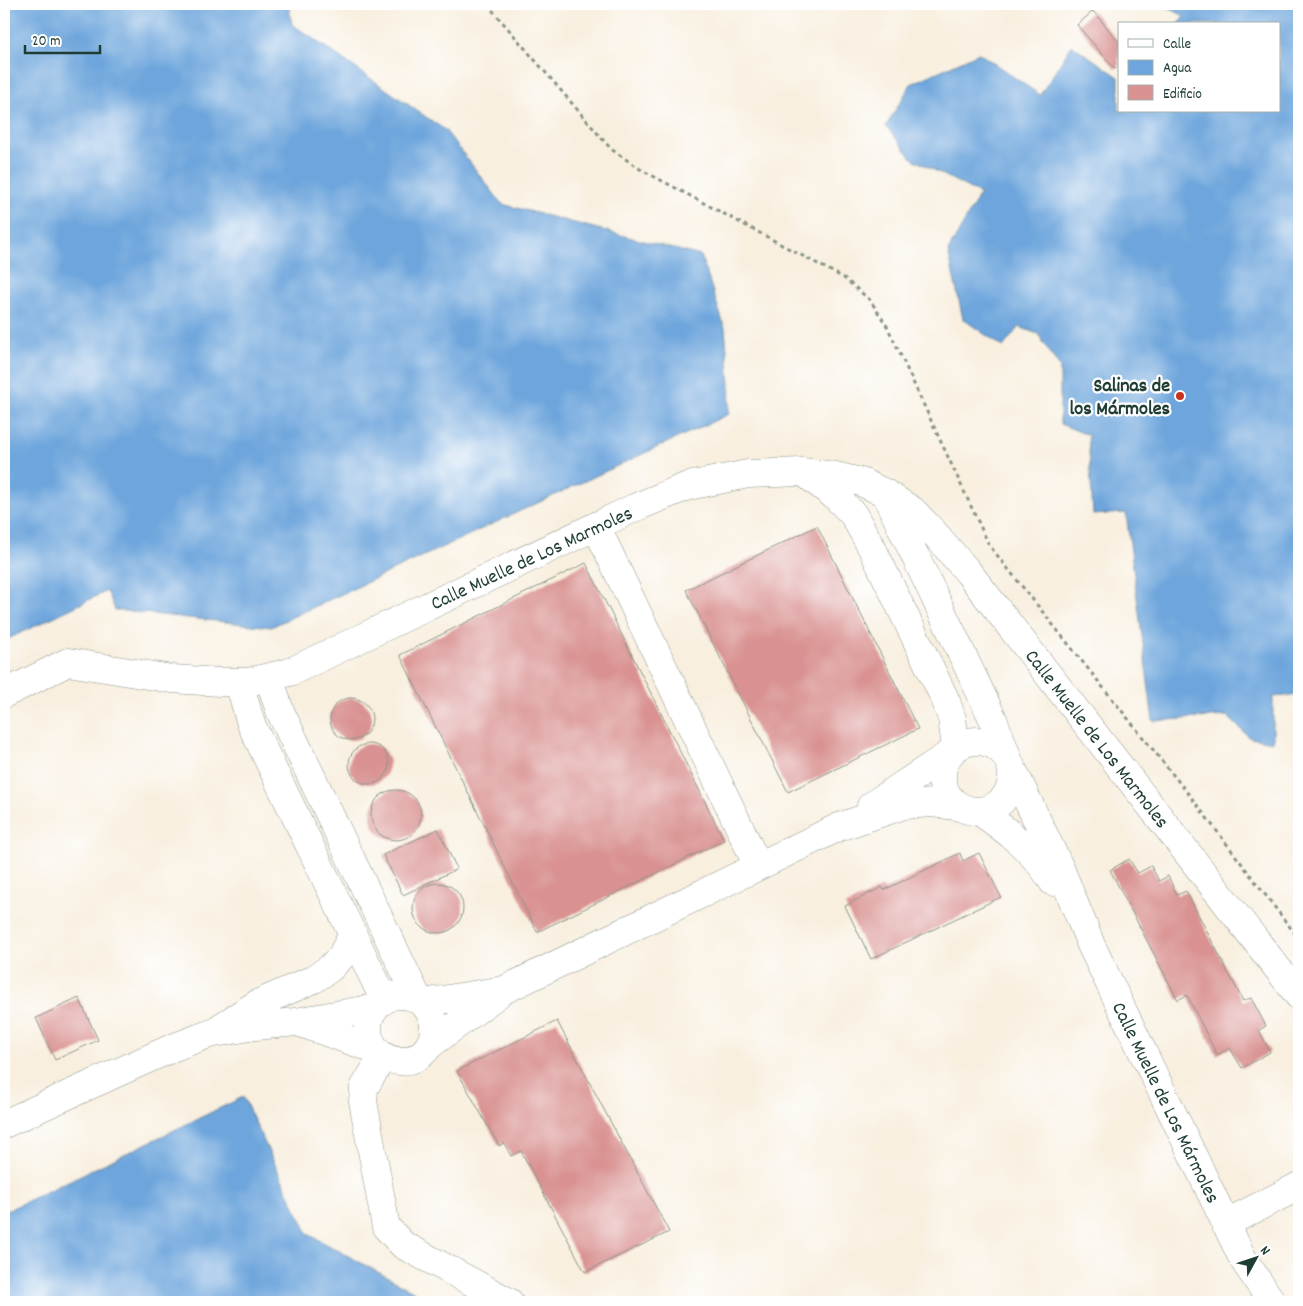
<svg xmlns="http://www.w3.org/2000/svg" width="1303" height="1306" font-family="Dekko,sans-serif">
  <rect width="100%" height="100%" fill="#fff"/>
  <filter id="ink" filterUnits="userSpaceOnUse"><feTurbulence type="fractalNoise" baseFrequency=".02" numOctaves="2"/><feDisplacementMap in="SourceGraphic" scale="10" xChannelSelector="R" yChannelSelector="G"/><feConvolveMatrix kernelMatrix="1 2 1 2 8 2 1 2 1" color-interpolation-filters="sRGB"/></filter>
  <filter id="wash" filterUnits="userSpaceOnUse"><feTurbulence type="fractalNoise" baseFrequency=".0096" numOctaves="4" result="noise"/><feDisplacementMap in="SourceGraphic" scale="20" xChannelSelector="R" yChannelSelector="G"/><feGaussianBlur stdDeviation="1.12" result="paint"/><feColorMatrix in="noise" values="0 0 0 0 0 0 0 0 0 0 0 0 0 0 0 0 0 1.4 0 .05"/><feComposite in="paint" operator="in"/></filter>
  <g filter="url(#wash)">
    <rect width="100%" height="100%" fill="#f8efdf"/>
    <path fill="#6da5dc" stroke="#467188" d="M4,4h284l4,20 153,106 57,74 199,52 24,72 5,56 -1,30 -458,213 -156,-17 -8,-19 -103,50z
      M1161,4h138v691l-26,2v45l-23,-4 -23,-22 -74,5 -27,-208 -33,2 -5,-80 -28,-11v-56l-22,-34 -19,-7 -16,20 -40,-28 -15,-68 32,-57 -67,-35 -27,-33 25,-42 68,-31 61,42 32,-50 47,32v34h160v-87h-100l5,-8z
      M243,1097l65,137 125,68h-429v-90z"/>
    <g id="blocks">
      <path fill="#d99291" d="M1093,11l26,31v24l-4,3 -38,-44z
        M817,526l101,203 -130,63 -102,-202z
        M586,563l138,277 -187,92 -137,-277z
        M330 719a21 21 0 1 1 42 0a21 21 0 1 1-42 0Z
        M349 764a20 20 0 1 1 40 0a20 20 0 1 1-40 0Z
        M371 815a25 25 0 1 1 50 0a25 25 0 1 1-50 0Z
        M438,829l19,40 -54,26 -20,-40z
        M960,853l3,8 16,-8 22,44 -130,62 -26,-53 37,-19 2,3z
        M1129,859l9,14 13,-7 8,15 9,-5 9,19 9,-4 57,110 8,-3 15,28 -7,4 11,22 -28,16 -12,-20 -13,7 -30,-60 -9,5 -68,-130z
        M413 908a25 25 0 1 1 50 0a25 25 0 1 1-50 0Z
        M79,998l19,42 -43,20 -19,-42z
        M557,1021l112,211 -84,40 -64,-121 -10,5 -7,-13 -5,3 -42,-75z"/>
    </g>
  </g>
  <g filter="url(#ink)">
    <use href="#blocks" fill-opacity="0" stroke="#8c968a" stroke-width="1"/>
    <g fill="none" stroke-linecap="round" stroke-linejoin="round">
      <defs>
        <path id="minor" d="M806,474l30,23 17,17 19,34 74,153 6,18 4,28
          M886,495l107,224 17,45 50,104 31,77 152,314 29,43
          M596,526l162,340
          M269,677l11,34 138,288
          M239,682l12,42 129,267 3,10
          M4,694l64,-32 104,17 48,3h28l42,-10 344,-164 54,-22 60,-12 54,-2 34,4 25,6 24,11 28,18 23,24 32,37 331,424
          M942 776a35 35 0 1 1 70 0a35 35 0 1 1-70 0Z
          M871,806l77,-51
          M979,811c29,20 55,40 74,71
          M368 1028a33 33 0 1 1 66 0a33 33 0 1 1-66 0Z
          M423,1003l75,-12
          M298,1022l76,27
          M221,1027l36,-23 57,-25 15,-10 12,-12 12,-23
          M431,1044l71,-53 337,-164 65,-22 28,-2 25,3
          M383,1056l-19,32 -1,13 23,126 17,18 106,57
          M4,1124l168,-76 37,-14 46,-8 41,-4 79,-14
          M1225,1224l74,-38"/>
      </defs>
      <use href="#minor" stroke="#8c968a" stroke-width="29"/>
      <path stroke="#8c968a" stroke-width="3" stroke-dasharray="4 4" stroke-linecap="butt" d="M487,4l124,145 29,20 204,109 26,22 17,26 102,219 205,256 105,138"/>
      <use href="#minor" stroke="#fff" stroke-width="28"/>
    </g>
  </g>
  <circle fill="#c8321e" stroke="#fff" stroke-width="2" cx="1180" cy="396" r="5"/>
  <g text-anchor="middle" stroke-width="4.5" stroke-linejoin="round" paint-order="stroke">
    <g font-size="20" font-weight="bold" fill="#1f3d34" stroke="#fff" text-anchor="end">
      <text x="1170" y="391">Salinas de<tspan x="1170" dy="23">los Mármoles</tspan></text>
    </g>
    <g font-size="20" fill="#1f3d34" stroke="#fff">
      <text transform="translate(531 557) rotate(-25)" y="7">Calle Muelle de Los Marmoles</text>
      <text transform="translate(1098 738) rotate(52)" y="7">Calle Muelle de Los Marmoles</text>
      <text transform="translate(1167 1102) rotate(64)" y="7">Calle Muelle de Los Mármoles</text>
    </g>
  </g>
  <rect width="1303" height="1306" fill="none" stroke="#fff" stroke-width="20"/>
  <rect x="1118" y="22" width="162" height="90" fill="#ffffff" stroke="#a5b1ae"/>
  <rect x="1128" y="39" width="25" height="8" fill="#ffffff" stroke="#a5b1ae"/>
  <text x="1163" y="48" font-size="15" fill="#1f3d34">Calle</text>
  <rect x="1128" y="60" width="25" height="15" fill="#6da5dc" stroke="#a5b1ae"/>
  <text x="1163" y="72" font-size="15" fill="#1f3d34">Agua</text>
  <rect x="1128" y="85" width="25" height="15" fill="#d99291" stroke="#a5b1ae"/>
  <text x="1163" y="98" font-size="15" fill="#1f3d34">Edificio</text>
  <g transform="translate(1256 1258) rotate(50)" stroke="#ffffff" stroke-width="4" paint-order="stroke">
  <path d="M0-4L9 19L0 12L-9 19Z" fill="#1f3d34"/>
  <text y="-8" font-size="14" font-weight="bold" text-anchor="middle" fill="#1f3d34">N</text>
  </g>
  <path d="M25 45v8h75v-8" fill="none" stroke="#1f3d34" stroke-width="2.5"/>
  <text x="32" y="45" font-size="15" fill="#1f3d34" stroke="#ffffff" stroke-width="4" paint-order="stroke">20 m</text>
</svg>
